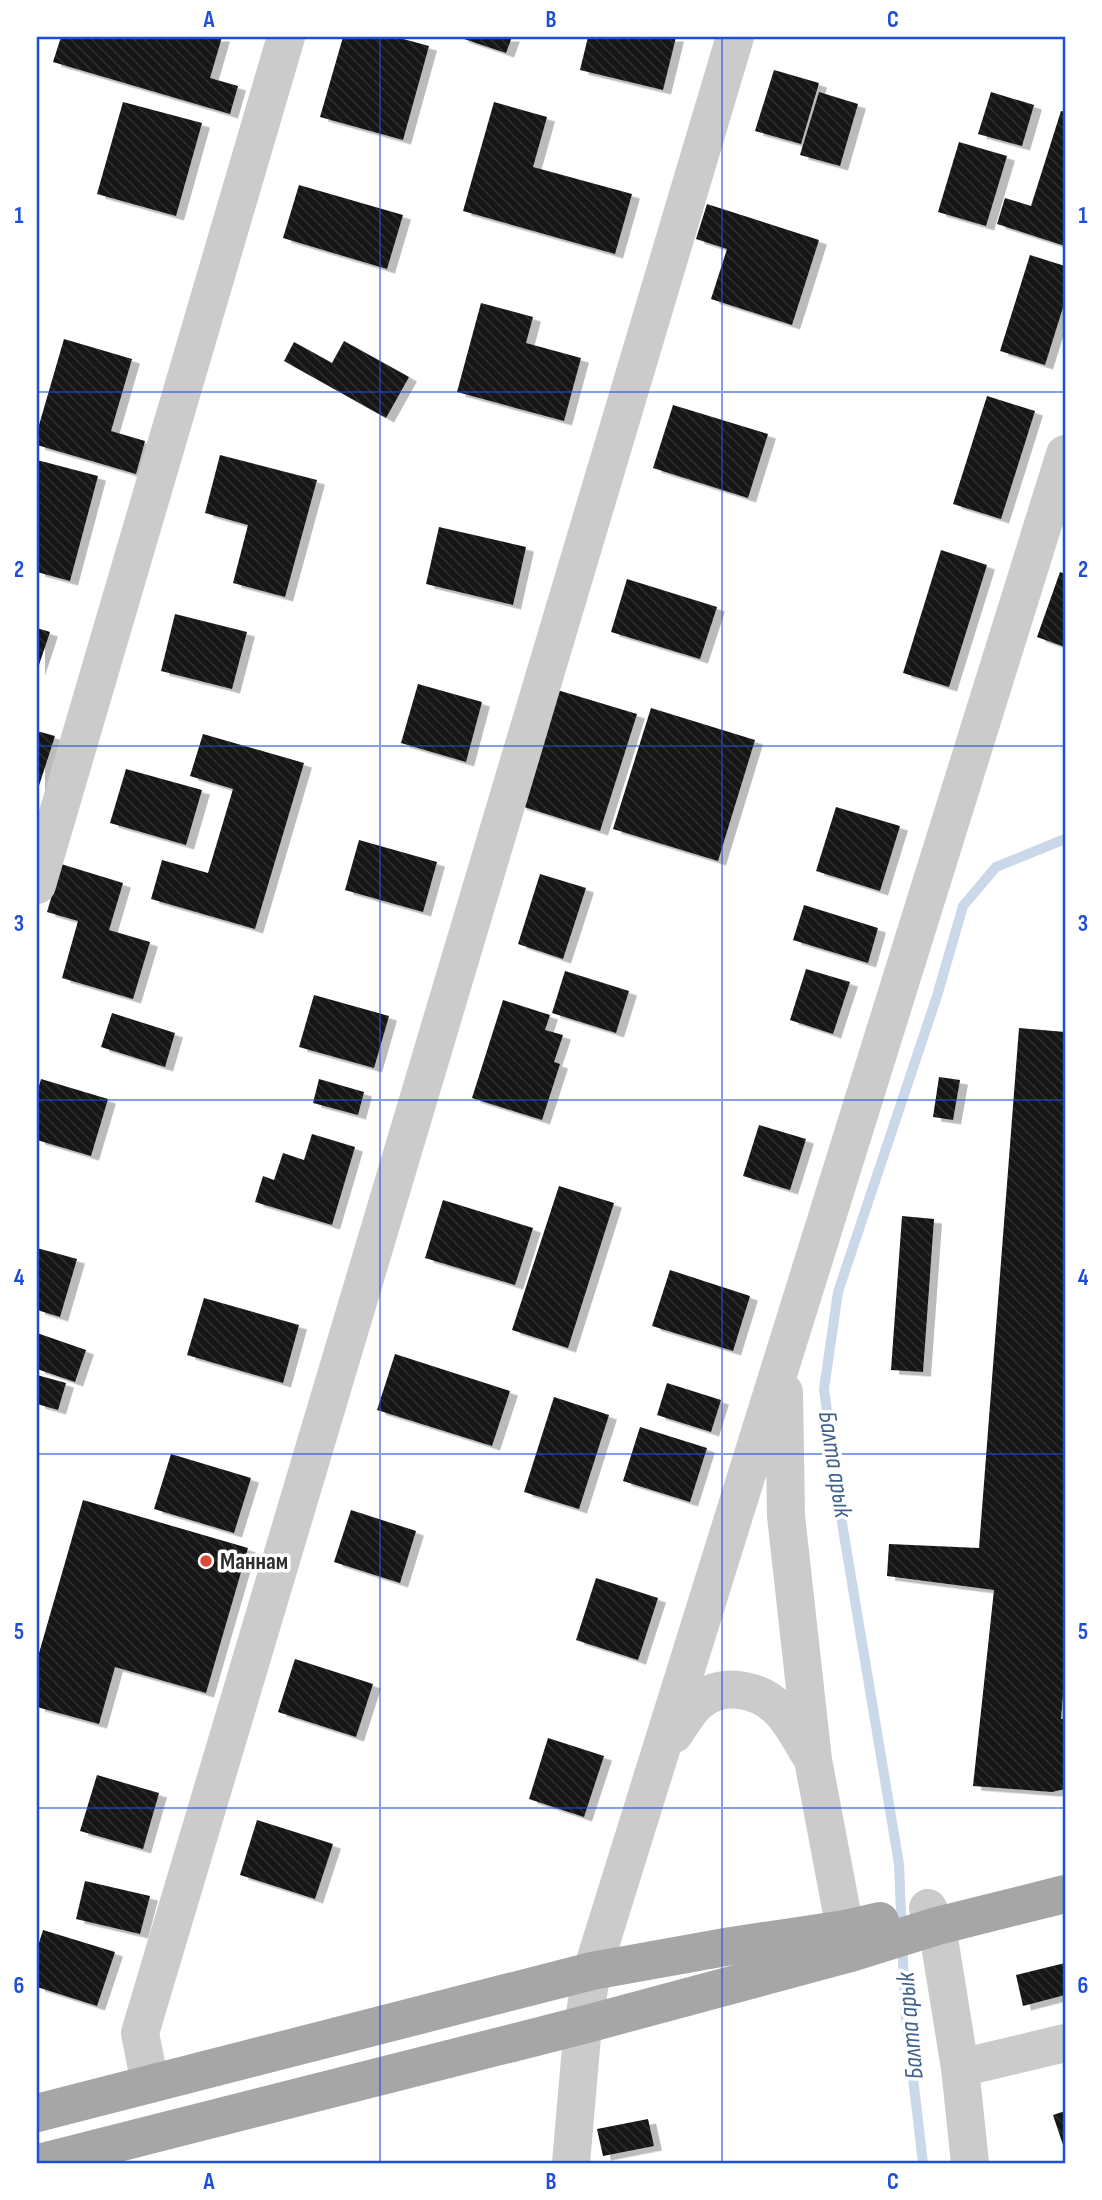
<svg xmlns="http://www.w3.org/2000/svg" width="1102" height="2200" font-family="'Sofia Sans Condensed',sans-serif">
  <defs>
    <pattern id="building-back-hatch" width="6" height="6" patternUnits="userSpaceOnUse" patternTransform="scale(1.75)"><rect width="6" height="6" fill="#151515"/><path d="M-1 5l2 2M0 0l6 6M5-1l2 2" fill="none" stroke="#2f2f2f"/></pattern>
    <filter id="shadow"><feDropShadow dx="8" dy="4.5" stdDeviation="0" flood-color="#0004"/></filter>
  </defs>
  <rect width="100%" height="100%" fill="#fff"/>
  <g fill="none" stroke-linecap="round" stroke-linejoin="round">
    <path stroke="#cad8ea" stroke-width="10" d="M923,2163l-18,-154 -6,-145 -56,-335 -19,-140 14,-97 99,-296 26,-90 33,-39 69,-28"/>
  </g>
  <path fill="url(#building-back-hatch)" filter="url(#shadow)" d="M61,37h161l-12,41 28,8 -8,28 -177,-52z
    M343,37h53l33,9 -26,94 -83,-23z
    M458,37h54l-6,16z
    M588,37h88l-13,53 -83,-20z
    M774,70l45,13 -18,61 -46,-13z
    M819,92l39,12 -18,62 -40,-11z
    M991,92l43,13 -12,41 -44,-12z
    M123,102l79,21 -26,93 -79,-22z
    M494,102l53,15 -14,50 99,27 -17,60 -152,-43z
    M1061,111l4,1v134l-68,-22 8,-26 26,8z
    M959,142l48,14 -21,70 -48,-14z
    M299,185l104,30 -16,54 -104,-31z
    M707,204l112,36 -27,85 -81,-26 16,-50 -31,-10z
    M1030,255l35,11v35l-20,64 -45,-14z
    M481,303l52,14 -7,26 55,15 -17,63 -107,-29z
    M64,339l68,20 -21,72 34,10 -9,33 -99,-29v-13z
    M344,341l65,36 -23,41 -102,-57 10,-19 38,21z
    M987,396l48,15 -34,108 -48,-15z
    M673,405l95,29 -20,64 -95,-30z
    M220,455l97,25 -32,117 -52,-14 15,-58 -43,-12z
    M37,460l61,16 -28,105 -33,-9z
    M439,527l87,20 -13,58 -87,-21z
    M941,550l46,15 -38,122 -46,-14z
    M1060,572l5,2v73l-28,-10z
    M627,579l90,28 -17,52 -89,-27z
    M175,614l72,18 -15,57 -71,-18z
    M37,628l13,4 -13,39z
    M418,684l64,18 -16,60 -65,-19z
    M554,689l83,25 -37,117 -82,-26z
    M651,708l104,32 -37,121 -105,-32z
    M37,731l18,5 -18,56z
    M203,734l101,29 -49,166 -104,-30 11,-39 46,13 25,-84 -43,-13z
    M126,769l76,21 -16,55 -76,-22z
    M836,807l64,19 -20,65 -64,-20z
    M359,840l78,22 -14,50 -78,-22z
    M61,864l62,19 -14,47 41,12 -17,57 -71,-21 16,-57 -31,-9z
    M540,874l46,14 -23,71 -45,-15z
    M804,905l74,23 -10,35 -75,-23z
    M806,969l44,13 -17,52 -43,-14z
    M565,971l64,20 -13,42 -64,-20z
    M314,995l75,21 -15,52 -75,-21z
    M503,1000l47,15 -5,15 18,5 -9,27 6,2 -18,56 -70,-22z
    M112,1013l63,20 -10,34 -64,-20z
    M1019,1028l46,4v638l-4,49h4v70l-13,3 -79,-6 21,-196 -107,-14 2,-32 90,4z
    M939,1077l21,3 -7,40 -20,-3z
    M41,1079l67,20 -17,57 -54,-16v-47z
    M319,1079l45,13 -6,23 -45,-12z
    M759,1125l47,14 -16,51 -47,-14z
    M312,1134l43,13 -23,78 -77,-23 8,-26 11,4 9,-27 21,7z
    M559,1186l55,17 -46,145 -56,-18z
    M443,1200l90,28 -18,57 -90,-27z
    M902,1216l32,3 -11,153 -32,-2z
    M37,1248l40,11 -17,58 -23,-7z
    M670,1270l80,26 -17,55 -81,-25z
    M204,1298l95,27 -16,58 -96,-28z
    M37,1333l49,17 -11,32 -38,-13z
    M395,1354l115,37 -18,55 -115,-36z
    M37,1375l29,8 -8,27 -21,-6z
    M667,1383l54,17 -10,32 -54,-17z
    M554,1397l55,18 -30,94 -55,-17z
    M640,1427l67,21 -17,54 -67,-21z
    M171,1454l80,24 -17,55 -80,-24z
    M83,1500l165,48 -42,145 -91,-26 -16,57 -62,-17v-47z
    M351,1510l65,21 -16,52 -66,-21z
    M596,1578l62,20 -20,62 -62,-20z
    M295,1659l78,25 -17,53 -78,-25z
    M548,1738l56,18 -20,61 -55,-18z
    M97,1775l62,18 -16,56 -63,-18z
    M257,1820l76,24 -18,55 -75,-24z
    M85,1881l65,15 -10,38 -64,-15z
    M43,1930l72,22 -18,54 -60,-19v-38z
    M1065,1963v32l-42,11 -7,-31z
    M1065,2111v40l-12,-36z
    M648,2119l6,27 -51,10 -6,-27z"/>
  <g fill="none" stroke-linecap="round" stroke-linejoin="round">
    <path stroke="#cbcbcb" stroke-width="38" d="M37,885l249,-848
      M784,1392l2,124 27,244 32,169 2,25
      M674,1734c7,-10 14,-23 23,-31 24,-22 61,-15 83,7 12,12 21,31 30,45
      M928,1908l9,18 23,142 10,95
      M960,2068l105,-25
      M150,2084l-10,-51 595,-1996
      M571,2163l12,-138 9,-54 473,-1517"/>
    <path stroke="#a6a6a6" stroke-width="38" d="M37,2113l555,-142 139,-25 114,-17 35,-8
      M39,2163l544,-138 264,-71 90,-28 128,-32"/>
  </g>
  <path fill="none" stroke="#1d4ed8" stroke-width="2" stroke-opacity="0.55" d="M380,37v2126M722,37v2126M37,392h1028M37,746h1028M37,1100h1028M37,1454h1028M37,1808h1028"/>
  <circle fill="#dc4939" stroke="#fff" stroke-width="2.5" cx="206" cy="1561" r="7"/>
  <g text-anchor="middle" stroke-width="7" stroke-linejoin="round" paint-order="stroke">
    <g font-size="24" font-weight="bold" fill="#2e2e2e" stroke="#fff" text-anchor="start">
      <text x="220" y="1569">Маннам</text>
    </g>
    <g font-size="26" font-style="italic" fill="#40628c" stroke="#fff">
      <text transform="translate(836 1464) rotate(81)" y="9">Балта арык</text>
      <text transform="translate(909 2026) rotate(-95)" y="9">Балта арык</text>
    </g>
  </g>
  <rect width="1102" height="2200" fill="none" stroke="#ffffff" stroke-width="77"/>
  <rect x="38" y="38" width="1026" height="2124" fill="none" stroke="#1d4ed8" stroke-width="2.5"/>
  <g font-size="23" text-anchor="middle" font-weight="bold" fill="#1d4ed8">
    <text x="209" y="27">A</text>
    <text x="551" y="27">B</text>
    <text x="893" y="27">C</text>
    <text x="19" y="223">1</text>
    <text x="1083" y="223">1</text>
    <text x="19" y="577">2</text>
    <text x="1083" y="577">2</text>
    <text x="19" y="931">3</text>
    <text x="1083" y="931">3</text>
    <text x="19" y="1285">4</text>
    <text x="1083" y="1285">4</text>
    <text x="19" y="1639">5</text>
    <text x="1083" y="1639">5</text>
    <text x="19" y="1993">6</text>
    <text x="1083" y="1993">6</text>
    <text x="209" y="2189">A</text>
    <text x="551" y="2189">B</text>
    <text x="893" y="2189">C</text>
  </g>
</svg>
